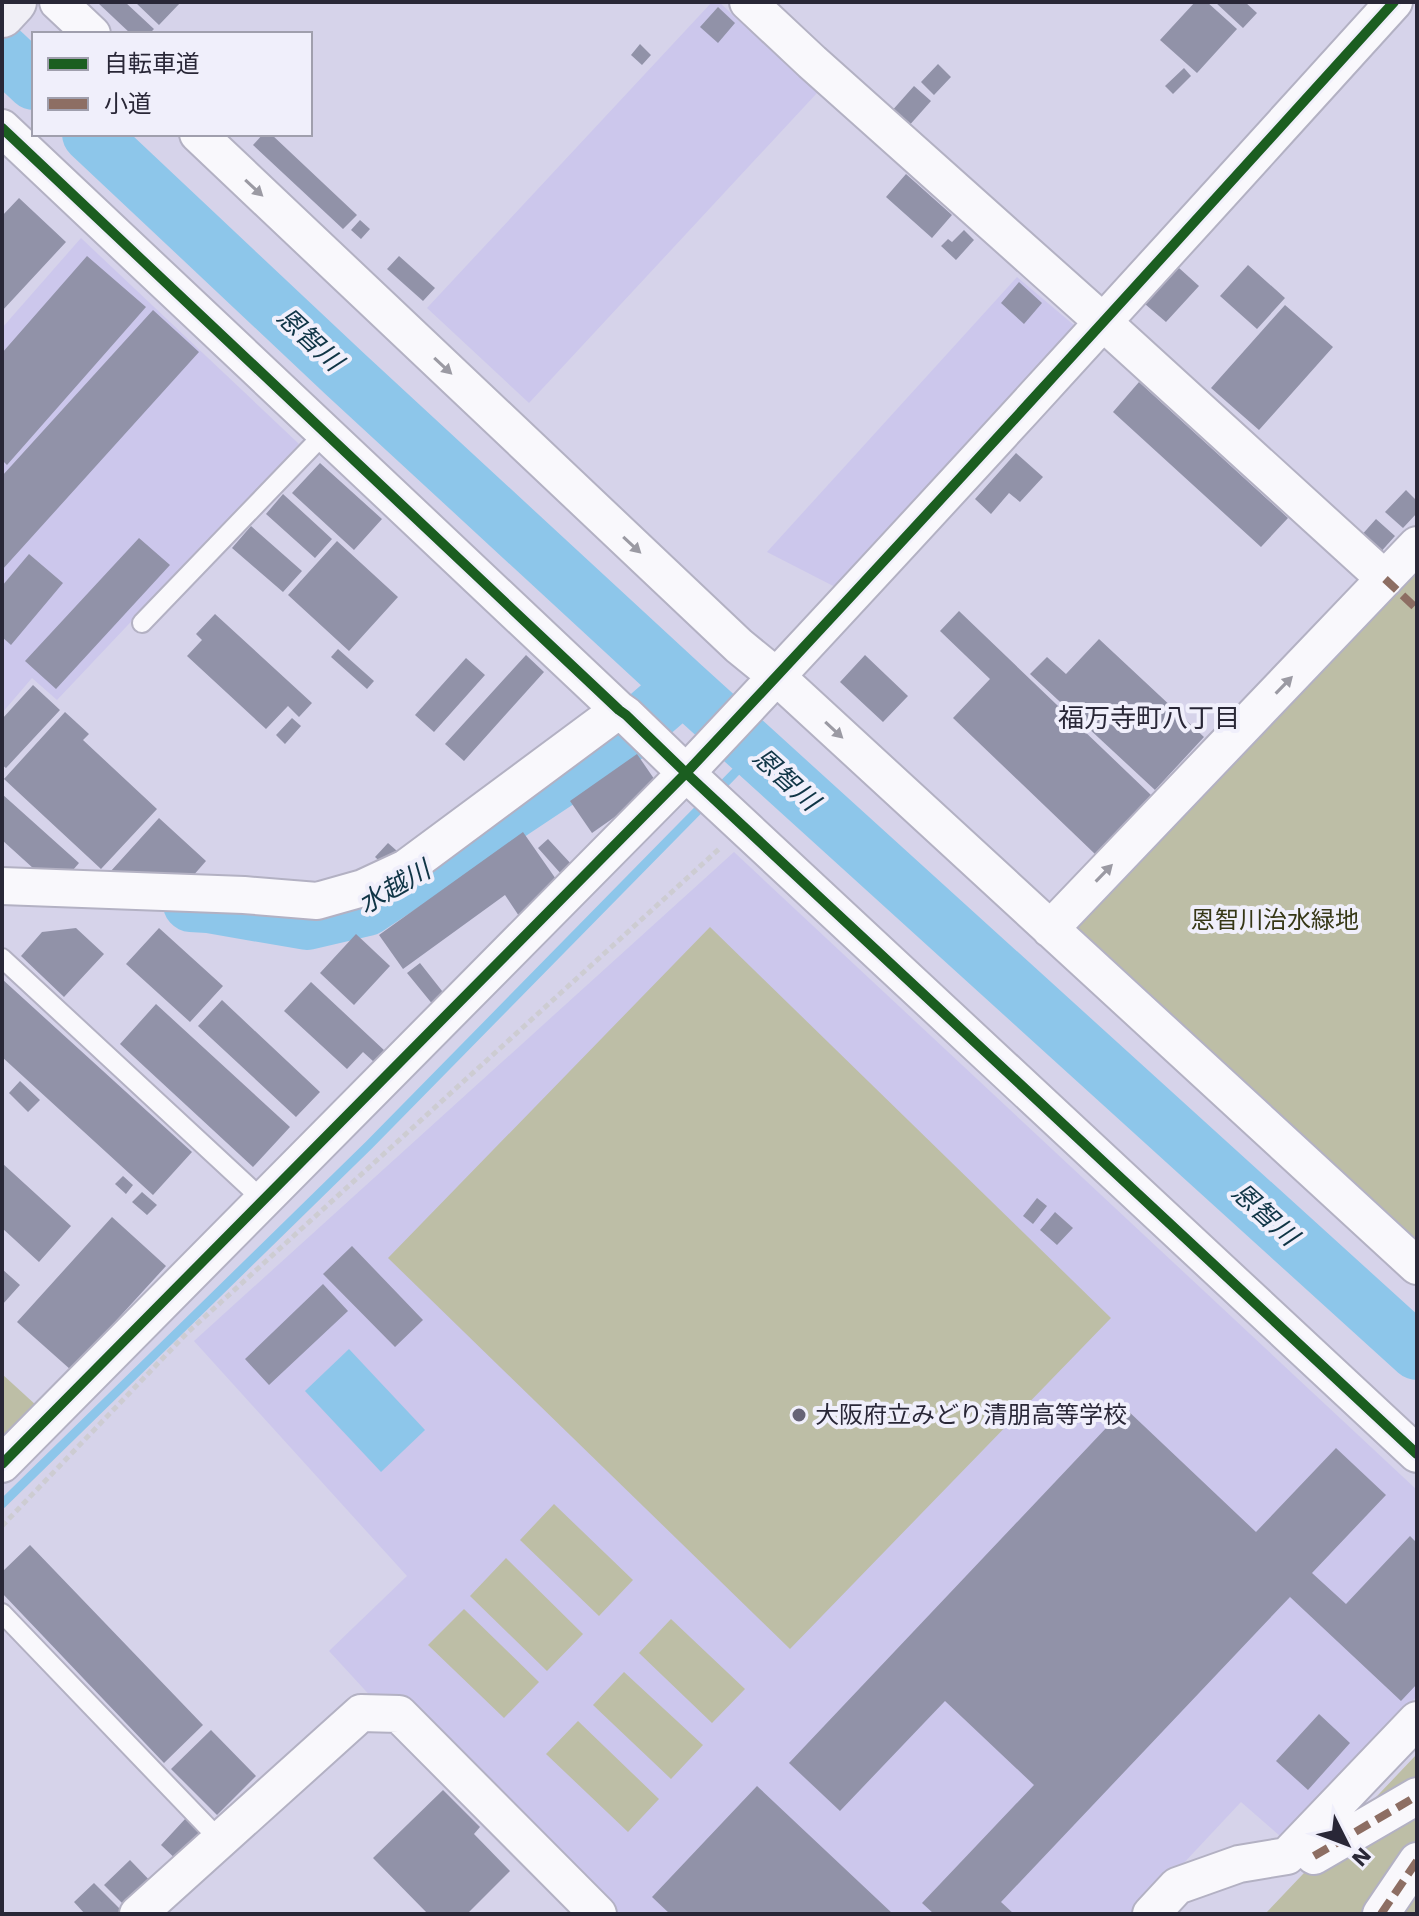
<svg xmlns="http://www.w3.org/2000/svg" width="1419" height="1916" font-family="'Work Sans','Noto Sans JP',sans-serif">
  <rect width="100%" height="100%" fill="#d6d3ea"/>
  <path fill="#ccc7ec" d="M712,2h7l98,91 -288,310 -102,-95z
    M81,238l218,206 -242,256 -25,-22 -30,35v-385z
    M1017,277l58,49 -1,14 -231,251 -76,-39z
    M734,852l683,638v206l-137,140 -39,-34 -105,112h-523l-238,-213 -46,-50 78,-75 -213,-235z"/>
  <path fill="#bdbea6" d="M1417,566v680l-345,-320z
    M710,927l401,391 -321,331 -402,-391z
    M2,1374l35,32 -35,36z
    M554,1504l79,76 -34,36 -79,-76z
    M506,1558l77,76 -36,37 -77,-75z
    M464,1609l75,73 -35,36 -76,-73z
    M671,1619l74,70 -33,34 -73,-70z
    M624,1672l79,73 -32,34 -78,-74z
    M578,1721l81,78 -31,33 -82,-78z
    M1417,1754v160h-152z"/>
  <path fill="#8dc6ea" d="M349,1349l76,81 -44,42 -76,-81z"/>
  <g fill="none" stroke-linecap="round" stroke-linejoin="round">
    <path stroke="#8dc6ea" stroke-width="9" d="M718,790l38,-39
      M2,1504l367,-359 339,-345"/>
    <path stroke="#8dc6ea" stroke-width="56" d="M2,52l32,30
      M90,134l255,240 338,312 734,666
      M191,904l17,1 99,17 60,-14 257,-171 59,-51"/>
  </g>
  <path fill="#9192a8" d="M97,2h28l29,27 -5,5h-18z
    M135,2h46l-22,23z
    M1195,2h12l30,27 -40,44 -37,-33z
    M1215,2h30l12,11 -14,15z
    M718,7l17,16 -17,20 -18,-16z
    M640,44l11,11 -9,10 -11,-10z
    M938,64l13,13 -17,18 -13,-13z
    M1184,68l7,8 -18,18 -8,-8z
    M914,86l17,15 -24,27 -17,-15z
    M263,134h8l86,81 -14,14 -90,-84z
    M906,174l46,41 -20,23 -46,-41z
    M19,198l47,44 -64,69v-95z
    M360,220l10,9 -9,10 -10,-9z
    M964,230l10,10 -18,20 -15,-14 7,-7 4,3z
    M87,256l59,51 -139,158 -5,-5v-107z
    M399,256l36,32 -12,13 -36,-32z
    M1248,265l37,33 -28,31 -37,-33z
    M1179,268l20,18 -33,36 -21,-18z
    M1019,282l23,21 -18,21 -23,-21z
    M1285,305l48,42 -74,83 -48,-42z
    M153,310l46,42 -197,218v-94z
    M1139,382l149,136 -27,29 -148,-135z
    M1016,453l27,24 -23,25 -11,-9 -18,21 -16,-15z
    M320,463l62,56 -28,31 -62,-57z
    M1406,490l11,11v12l-14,15 -18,-16z
    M283,494l49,45 -17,19 -49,-44z
    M1376,519l19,17 -17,19 -19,-17z
    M251,526l51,45 -19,21 -51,-44z
    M139,538l31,27 -114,124 -31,-28z
    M337,541l61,56 -49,54 -61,-56z
    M29,554l34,29 -52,62 -9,-8v-51z
    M959,611l192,184 -56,59 -142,-136 37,-39 -50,-48z
    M215,614l97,89 -13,14 -11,-11 -22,23 -79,-73 15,-16 -6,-6z
    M1099,639l105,98 -49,53 -125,-116 17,-17 19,17z
    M338,649l36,32 -7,8 -36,-32z
    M526,655l18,17 -80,89 -19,-17z
    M865,655l43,41 -25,26 -43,-40z
    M466,658l19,17 -51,57 -19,-17z
    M33,685l27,25 -54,58 -4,-3v-46z
    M65,712l24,22 -6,6 74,69 -56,60 -97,-90z
    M292,718l9,8 -16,18 -9,-9z
    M637,754l22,32 -67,47 -22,-32z
    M2,794l77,69 -12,14 -23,1 -42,-38z
    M159,818l47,43 -14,16 -82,-5z
    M523,832l35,50 -35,40 -18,-27 -102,74 -24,-34z
    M548,839l25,27 -11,9 -24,-27z
    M388,843l9,8 -13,14 -9,-8z
    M76,928l28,26 -40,43 -43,-41 21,-24z
    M159,928l64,58 -33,36 -64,-58z
    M356,934l34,32 -36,39 -34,-32z
    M420,963l26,33 -12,10 -27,-33z
    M2,979l190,173 -39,43 -151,-138z
    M311,982l74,69 -11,11 -11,-10 -16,17 -63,-58z
    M222,1000l98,92 -24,25 -98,-91z
    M156,1004l134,123 -37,40 -133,-123z
    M20,1081l20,19 -12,12 -19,-19z
    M2,1163l69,63 -32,36 -37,-34z
    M123,1176l10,9 -7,9 -11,-10z
    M142,1192l15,13 -10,10 -15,-13z
    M1037,1198l10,8 -14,18 -10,-8z
    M1055,1212l18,16 -16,17 -17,-15z
    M112,1217l54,49 -95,104 -54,-48z
    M352,1246l71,74 -28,27 -72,-73z
    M2,1269l18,16 -18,20z
    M323,1284l25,27 -79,74 -24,-26z
    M1125,1408l131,124 80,-84 50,47 -74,78 34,31 64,-68 7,7v141l-16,17 -111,-104 -289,305 13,12h-80l-12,-11 112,-118 -89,-84 -105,110 -51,-48z
    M30,1545l173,180 -39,38 -162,-170v-21z
    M1319,1714l31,29 -42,47 -32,-29z
    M211,1730l45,46 -39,39 -46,-46z
    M757,1786l136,128h-223l-18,-17z
    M443,1790l37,37 -6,7 36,37 -43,43h-39l-55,-56z
    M186,1818l21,19 -26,27 -20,-19z
    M130,1860l27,28 -25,25 -28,-28z
    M94,1883l29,29 -2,2h-36l-11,-12z"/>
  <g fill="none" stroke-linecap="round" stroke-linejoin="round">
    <defs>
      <path id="lane" d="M142,623l183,-190
        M2,958l261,242
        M2,1613l218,227"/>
      <path id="street" d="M58,2l34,32
        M748,2l64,60 291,260 282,257
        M2,128l617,582 7,5 60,58 731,681
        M198,134l541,512 38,31 640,589
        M2,886l242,9 73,6 46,-13 43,-20 213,-158
        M1050,929l367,-384
        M2,1464l684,-691c239,-254 474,-513 708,-771
        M1314,1856l103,-60
        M138,1914l223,-201 38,1 199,200
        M1151,1914l26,-28 62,-22 48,-8 130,-136
        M1381,1914l36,-53"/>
      <path id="secondary" d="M2,15l12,-13"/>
    </defs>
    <use href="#lane" stroke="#b3b1c3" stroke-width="22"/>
    <use href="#street" stroke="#b3b1c3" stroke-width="40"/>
    <use href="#secondary" stroke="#b3b1c3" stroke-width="48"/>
    <path stroke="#cdccd2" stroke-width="5" stroke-dasharray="6 4" stroke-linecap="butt" d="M2,1526l185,-193 532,-484"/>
    <use href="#lane" stroke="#f9f8fc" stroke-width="18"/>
    <use href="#street" stroke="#f9f8fc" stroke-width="36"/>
    <use href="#secondary" stroke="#f0eff6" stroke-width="44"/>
    <path stroke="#8d6e63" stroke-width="8" stroke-dasharray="16 8" stroke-linecap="butt" d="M1385,579l32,30
      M1314,1856l103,-60
      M1381,1914l36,-53"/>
    <defs>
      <path id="cycleway" d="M2,128l617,582 7,5 60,58 731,681
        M2,1464l684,-691c239,-254 474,-513 708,-771"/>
    </defs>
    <use href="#cycleway" stroke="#f0effb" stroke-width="15"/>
    <use href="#cycleway" stroke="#1b5e20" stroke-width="10"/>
  </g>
  <defs><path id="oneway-solid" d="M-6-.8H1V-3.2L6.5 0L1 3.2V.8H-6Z" transform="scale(2)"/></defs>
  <g fill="#9b9aa3">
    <use href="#oneway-solid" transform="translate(254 188) rotate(43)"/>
    <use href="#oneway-solid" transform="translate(443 366) rotate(43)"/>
    <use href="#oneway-solid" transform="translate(632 545) rotate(43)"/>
    <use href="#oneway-solid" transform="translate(1284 685) rotate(-46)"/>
    <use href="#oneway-solid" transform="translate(834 730) rotate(43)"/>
    <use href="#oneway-solid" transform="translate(1104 873) rotate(-46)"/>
  </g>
  <circle fill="#666376" stroke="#f0effb" stroke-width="3" cx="799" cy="1415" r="8"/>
  <g text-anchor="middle" stroke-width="8" stroke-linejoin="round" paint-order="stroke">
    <g font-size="24" fill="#363716" stroke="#f0effb">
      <text x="1275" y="928">恩智川治水緑地</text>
    </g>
    <g font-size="24" fill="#292737" stroke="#f0effb" text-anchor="start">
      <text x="815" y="1423">大阪府立みどり清朋高等学校</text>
    </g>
    <g font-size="26" font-style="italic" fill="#103546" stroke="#f0effb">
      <text transform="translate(310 339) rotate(43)" y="9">恩智川</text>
      <text transform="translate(786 779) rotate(42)" y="9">恩智川</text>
      <text transform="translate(394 887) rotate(-30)" y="9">水越川</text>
      <text transform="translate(1265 1214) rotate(42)" y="9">恩智川</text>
    </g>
    <g font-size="26" fill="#292737" stroke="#f0effb">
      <text x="1149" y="727">福万寺町八丁目</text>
    </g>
  </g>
  <rect width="1419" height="1916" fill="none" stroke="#292737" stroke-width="8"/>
  <rect x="32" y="32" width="280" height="104" fill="#f0effb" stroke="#a09fad" stroke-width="2"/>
  <rect x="48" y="58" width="40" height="12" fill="#1b5e20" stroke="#a09fad" stroke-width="2"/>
  <text x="104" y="72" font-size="24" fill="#292737">自転車道</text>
  <rect x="48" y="98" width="40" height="12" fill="#8d6e63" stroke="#a09fad" stroke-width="2"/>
  <text x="104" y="112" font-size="24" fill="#292737">小道</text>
  <g transform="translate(1347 1844) rotate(132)" stroke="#f0effb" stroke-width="6" paint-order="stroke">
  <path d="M0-6L14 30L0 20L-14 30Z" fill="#292737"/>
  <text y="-12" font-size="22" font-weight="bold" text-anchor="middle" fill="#292737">N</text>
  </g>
</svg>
